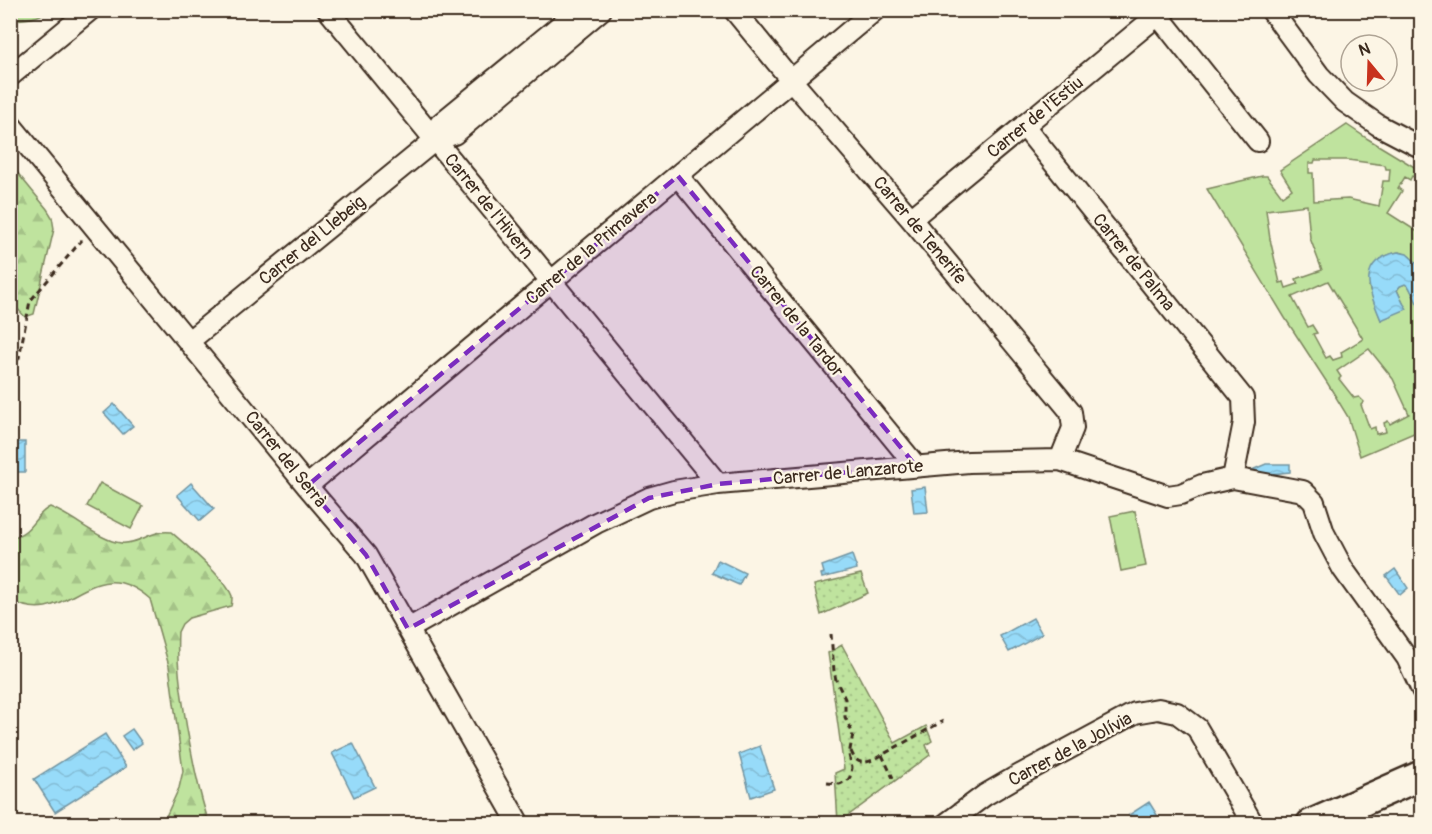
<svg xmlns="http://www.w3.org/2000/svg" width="1432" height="834" font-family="Pangolin,sans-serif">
  <defs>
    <pattern id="grass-dots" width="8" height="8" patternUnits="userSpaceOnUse" patternTransform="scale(1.5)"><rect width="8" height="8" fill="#bfe39e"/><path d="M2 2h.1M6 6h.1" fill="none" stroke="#a5c388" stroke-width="1.8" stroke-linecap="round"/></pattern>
    <pattern id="forest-firs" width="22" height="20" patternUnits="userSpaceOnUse" patternTransform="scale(1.5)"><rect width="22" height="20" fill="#bfe39e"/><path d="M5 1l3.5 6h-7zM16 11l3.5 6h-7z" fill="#a5c388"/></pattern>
    <pattern id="water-waves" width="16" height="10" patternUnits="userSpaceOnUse" patternTransform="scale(1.5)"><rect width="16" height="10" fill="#97dbf9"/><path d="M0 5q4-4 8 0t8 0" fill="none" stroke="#83bcd5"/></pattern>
  </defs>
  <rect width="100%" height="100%" fill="#fcf5e5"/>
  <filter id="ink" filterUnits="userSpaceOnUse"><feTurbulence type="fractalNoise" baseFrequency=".0167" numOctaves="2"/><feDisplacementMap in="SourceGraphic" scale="12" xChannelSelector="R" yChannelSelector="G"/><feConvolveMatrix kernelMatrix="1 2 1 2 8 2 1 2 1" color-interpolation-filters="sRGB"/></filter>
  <g filter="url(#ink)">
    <path fill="url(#grass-dots)" stroke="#7d865e" stroke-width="1.5" d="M861,574l7,19 -47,22 -7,-30z
      M842,645l53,98 31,-17 6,15 -6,4 4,10 -92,68 -3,-50 9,-4 -16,-116z"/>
    <path fill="url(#forest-firs)" stroke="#7d865e" stroke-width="1.5" d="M10,11l1,-1 36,1c-10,8 -22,8 -35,9l-1,-1z
      M11,165l36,44 5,8 2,12 -20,85 -9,3 -10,-11 -2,-11 3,-20 -3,-22 -2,-4z
      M50,507c22,8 50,34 71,36 17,2 32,-14 50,-11 14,12 55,47 61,64 0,3 0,7 -1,10l-42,12 -7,6 -4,8c-2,33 4,65 9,97 6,32 12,64 22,94h-46l16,-35 4,-17 -14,-105 -19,-67c-60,-52 -83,34 -139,1v-62c24,-7 22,-23 39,-31z"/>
    <path fill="#bfe39e" stroke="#7d865e" stroke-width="1.5" fill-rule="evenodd" d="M1347,125l21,14 53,32v11l-9,-6 -2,4 -5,-3 -7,11 4,3 -14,22 33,21v33c-17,-16 -20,-20 -42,-7l-10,27 12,33 22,-17 -6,-13 3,-4 5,-2 4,3 13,24 -1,119 -61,26 -12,-39 -20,-33 -43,-66 -78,-129 55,-13h5l15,20 10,-7 -12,-19zM1315,160h33l37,5 1,4h4l-1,12h-6l-4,25 -31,-7 -34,2 -1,-28h-4v-10h5zM1307,205l3,33 12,32 -26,9 2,5 -12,4 -2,-6 -4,1 -10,-44 -4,-29zM1328,281l35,58 -22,13 1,5 -9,3 -3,-4 -4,2 -13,-24 4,-1 -5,-8 -4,2 -16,-30zM1369,349l24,30 16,35 -19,10 -2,-3 -4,2 2,9 -10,2 -1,-7 -5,2 -9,-24 3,-3 -5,-5 -5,1 -15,-19 2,-2 -4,-6z
      M100,483l43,23 -12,23 -44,-23z
      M1135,511l11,55 -25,5 -11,-55z"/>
    <path fill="url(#water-waves)" stroke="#7294a1" stroke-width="1.5" d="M1398,252l9,2 14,13v44l-12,-24 -4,-3 -5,2 -3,4 6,13 4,6 -26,11c-12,-29 -26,-59 17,-68z
      M114,404l19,22 -10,8 -19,-21z
      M11,442h14v30h-14z
      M1266,464h24v8l-57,6z
      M191,483l23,26 -14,12 -23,-26z
      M925,487l3,25 -14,1 -3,-24z
      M852,555l5,14 -35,9 -1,-4 3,-1 -2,-7z
      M718,560l27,13 -6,12 -27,-12z
      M1395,569l13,19 -8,7 -14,-19z
      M1033,618l9,16 -33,18 -9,-16z
      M132,729l10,14 -10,7 -10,-14z
      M105,734l21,33 -71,45 -21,-33z
      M353,743l22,44 -21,10 -22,-44z
      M760,746l14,43 -23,8 -12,-43z
      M1149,802l13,21h-28l-5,-8z"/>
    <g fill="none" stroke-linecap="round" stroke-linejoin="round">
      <defs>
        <path id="street" d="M328,10l390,474
          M734,10l58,71 119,138 160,193 2,16 -13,32
          M1154,10l104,131
          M1271,10l48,65 26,27 33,23 44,23
          M10,76l80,-66
          M10,124l297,362 59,69 153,269
          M435,140l5,-16 139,-114
          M678,176l238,290
          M911,219l247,-204
          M189,341l246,-201 19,-6 147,-124
          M1233,478l70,13 11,11 10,31 19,36 64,89 15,32
          M307,486l568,-476
          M408,629l188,-106 53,-25 25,-7 44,-7 251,-22 91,-2 108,36 13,-2 21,-9 31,-7 11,-56 -1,-24 -219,-272
          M946,824l39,-29 31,-18 119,-64 23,-4 19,4 20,15 56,96"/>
        <path id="secondary" d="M1311,824l111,-49"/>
      </defs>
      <use href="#street" stroke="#3b2a1e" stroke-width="24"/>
      <use href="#secondary" stroke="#3b2a1e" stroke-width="33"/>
      <path stroke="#3b2a1e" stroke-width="3" stroke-dasharray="6 4.5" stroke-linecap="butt" d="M10,368l9,-10 11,-57 52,-61
        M851,751c5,13 11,13 22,9l70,-39
        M882,755l11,23
        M827,783l13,1 8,-4 2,-3 2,-9 -3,-13 4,-21 -8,-17v-18l-9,-19 -2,-9 -3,-37"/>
      <use href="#street" stroke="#fcf5e5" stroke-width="20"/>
      <use href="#secondary" stroke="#fcf5e5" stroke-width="28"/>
    </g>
  </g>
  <path fill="#7b2cbf" fill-opacity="0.2" stroke="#7b2cbf" stroke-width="4.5" stroke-dasharray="12 8" stroke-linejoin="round" d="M678,176l238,290 -198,18 -69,14 -241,131 -42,-74 -59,-69z"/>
  <g text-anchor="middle" stroke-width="4.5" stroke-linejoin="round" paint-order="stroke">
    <g font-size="18" fill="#3b2a1e" stroke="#fcf5e5">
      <text transform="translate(1035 117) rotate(-39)" y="6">Carrer de l'Estiu</text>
      <text transform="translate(489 206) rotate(51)" y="6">Carrer de l'Hivern</text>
      <text transform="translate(920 230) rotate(50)" y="6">Carrer de Tenerife</text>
      <text transform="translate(312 240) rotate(-39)" y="6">Carrer del Llebeig</text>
      <text transform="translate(591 248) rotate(-40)" y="6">Carrer de la Primavera</text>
      <text transform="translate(1134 262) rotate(51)" y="6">Carrer de Palma</text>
      <text transform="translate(797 321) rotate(51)" y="6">Carrer de la Tardor</text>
      <text transform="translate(286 459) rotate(51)" y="6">Carrer del Serrà</text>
      <text transform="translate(848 472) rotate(-5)" y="6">Carrer de Lanzarote</text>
      <text transform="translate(1070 749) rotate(-28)" y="6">Carrer de la Jolívia</text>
    </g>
  </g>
  <rect width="1432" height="834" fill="none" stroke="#fcf5e5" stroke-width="36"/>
  <rect x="18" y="18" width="1396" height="798" fill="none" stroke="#3b2a1e" stroke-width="2" filter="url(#ink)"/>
  <g transform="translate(1369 63) rotate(341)"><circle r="28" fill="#fcf5e5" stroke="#afa495" stroke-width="1.5"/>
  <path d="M0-4.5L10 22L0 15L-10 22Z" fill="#c8321e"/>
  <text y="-9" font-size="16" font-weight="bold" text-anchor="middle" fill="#3b2a1e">N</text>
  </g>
</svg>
